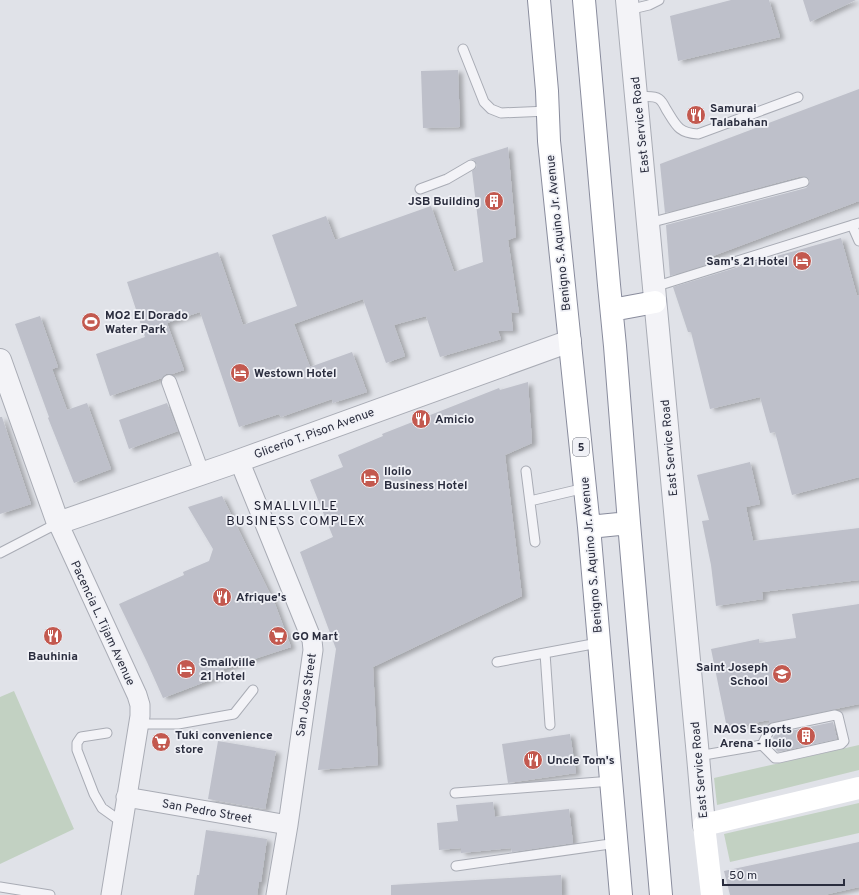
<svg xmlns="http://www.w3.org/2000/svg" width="859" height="895" font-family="Overpass,sans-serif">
  <defs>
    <filter id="shadow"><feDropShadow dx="4.5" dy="2.5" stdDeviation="2" flood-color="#0004"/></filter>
  </defs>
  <rect width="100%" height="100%" fill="#e0e2e8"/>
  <path fill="#c2d1c2" d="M14,691l60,138 -74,35v-167z
    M859,745v25l-142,35 -3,-27z
    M859,803v30l-129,29 -6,-28z"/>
  <path fill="#bec0ca" filter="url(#shadow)" d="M731,0h38l11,37 -102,24 -8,-45z
    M803,0h53l-46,22z
    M458,70l2,57 -37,1 -2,-57z
    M859,89v112l-146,55 2,6 -45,14 -4,-51 140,-37 2,-2 2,-5 -2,-3 -6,-2 -137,37 -5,-49z
    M508,147l8,90 -8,3 11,73 -8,-1 2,19h-15l3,8 -61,18 -14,-41 -32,9 11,31 -19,7 -23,-64 -69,25 16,43 42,-15 15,40 -34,11 -1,-4 -51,18 -2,-3 -40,13 -39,-115 -33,11 17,47 -12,4h-6l-4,4 -52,18 -14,-42 49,-17 -18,-55 91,-30 25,73 54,-19 -25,-71 54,-19 9,24 96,-34 23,66 29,-10 -11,-91 4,-3 1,-3 -3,-5 -4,-1z
    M841,238l16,58 2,-1v182l-67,18 -17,-63 -5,1 -10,-36 -50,12 -19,-77h-3l-15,-45 72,-22z
    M40,316l18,51 -6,2 15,41 20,-7 24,66 -37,14 -26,-65 1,-1 -34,-93z
    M528,382l4,61 -27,12 17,141 -149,71 5,98 -60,5 18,-121 -36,-97 33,-15 -23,-57 33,-13 -5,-12 45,-19 -1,-2 117,-46 1,2z
    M167,403l11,28 -49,18 -10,-29z
    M0,417h2l29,87 -31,10z
    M750,462l10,42 -14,3 7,34 106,-13v52l-97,12 1,7 -47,7 -5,-41 -9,-44 7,-1 -12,-45z
    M222,496l53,108 16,43 -70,23 2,5 -60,23 -16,-36 -28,-58 65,-29 -1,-3 26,-11 4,-12 -25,-42z
    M859,604v100l-90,19v-3l-42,8 -16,-79 48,-10v4l37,-5 -4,-24z
    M833,722l4,17 -59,13 -2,-2 -3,-13 3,-3z
    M570,734l6,39 -68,10 -6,-39z
    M218,741l58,10 -11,58 -57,-10z
    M493,802l2,15 74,-8 4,34 -61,9 -1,-4 -50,5v-5l-22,2 -2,-27 21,-2 -2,-16z
    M206,830l61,9 -6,43h-2l-2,13h-63l3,-20h2z
    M859,842v45l-35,8h-94l-6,-24z
    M561,875l1,20h-171v-10z"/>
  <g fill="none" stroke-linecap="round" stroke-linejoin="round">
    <defs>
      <path id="service" d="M628,10l21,-5 10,-5
        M463,49l21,53 7,7 10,4 47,-2
        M637,97c7,0 16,-2 22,2 3,2 5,6 7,10 10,16 12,24 32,25l100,-37
        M420,189l27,-10 24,-14
        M649,223l155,-41
        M852,225l7,16
        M654,287l205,-64
        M526,471l9,71
        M530,501l55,-13
        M0,553l58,-30
        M545,653l5,72
        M497,662l101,-19
        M835,715l3,1 6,25 -3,3 -62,14h-4l-13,-13 7,-14 4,-3z
        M139,724h39l56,-10 19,-24
        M107,733l-26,4 -4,6v7l17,44 8,14 21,15
        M698,756l64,-11
        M455,793l157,-12
        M456,866l161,-23
        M0,887l50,8"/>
      <path id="pedestrian" d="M169,382l33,91"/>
      <path id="minor" d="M239,460l73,180 1,10 -25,175 -12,70
        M58,523l79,172 3,10v11l-29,179
        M126,797l162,28"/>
      <path id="tertiary" d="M627,0l71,756 6,69
        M0,360l58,163 169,-58 343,-124"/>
      <path id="trunk" d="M539,0l8,91 2,50 40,386 32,368
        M584,0l25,285 6,61 14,177 32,372
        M612,310l43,-8
        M589,527l40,-4"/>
    </defs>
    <use href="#service" stroke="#a9acb5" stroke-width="11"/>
    <use href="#pedestrian" stroke="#a9acb5" stroke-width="16"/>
    <use href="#minor" stroke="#a9acb5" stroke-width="21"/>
    <use href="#tertiary" stroke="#a9acb5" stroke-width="24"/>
    <use href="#trunk" stroke="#898c9d" stroke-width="24"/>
    <use href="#service" stroke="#f3f3f7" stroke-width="9"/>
    <use href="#pedestrian" stroke="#f3f3f7" stroke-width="14"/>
    <use href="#minor" stroke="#f3f3f7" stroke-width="19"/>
    <use href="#tertiary" stroke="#f3f3f7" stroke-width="22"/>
    <path stroke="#fff" stroke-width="22" d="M712,895l-8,-70 155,-37"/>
    <use href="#trunk" stroke="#fff" stroke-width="22"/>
  </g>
  <defs>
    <symbol id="restaurant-disc" viewBox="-11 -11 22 22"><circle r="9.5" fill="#c3594f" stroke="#f0f1f6"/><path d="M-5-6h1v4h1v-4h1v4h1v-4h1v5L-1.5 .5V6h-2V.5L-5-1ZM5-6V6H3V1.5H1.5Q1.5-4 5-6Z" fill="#fff"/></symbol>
    <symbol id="building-disc" viewBox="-11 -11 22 22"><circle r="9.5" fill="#c3594f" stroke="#f0f1f6"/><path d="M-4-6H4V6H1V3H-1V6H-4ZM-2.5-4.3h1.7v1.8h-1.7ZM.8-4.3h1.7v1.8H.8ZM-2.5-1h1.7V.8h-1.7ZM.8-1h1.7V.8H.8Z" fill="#fff"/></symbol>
    <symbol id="hotel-disc" viewBox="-11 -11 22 22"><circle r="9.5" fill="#c3594f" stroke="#f0f1f6"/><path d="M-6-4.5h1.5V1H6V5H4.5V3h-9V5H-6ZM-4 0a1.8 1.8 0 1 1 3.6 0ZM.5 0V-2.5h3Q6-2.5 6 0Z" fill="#fff"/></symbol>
    <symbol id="stadium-disc" viewBox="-11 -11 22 22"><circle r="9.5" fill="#c3594f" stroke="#f0f1f6"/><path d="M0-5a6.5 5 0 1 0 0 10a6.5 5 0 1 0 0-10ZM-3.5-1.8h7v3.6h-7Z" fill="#fff"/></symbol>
    <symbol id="supermarket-disc" viewBox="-11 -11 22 22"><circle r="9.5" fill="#c3594f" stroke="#f0f1f6"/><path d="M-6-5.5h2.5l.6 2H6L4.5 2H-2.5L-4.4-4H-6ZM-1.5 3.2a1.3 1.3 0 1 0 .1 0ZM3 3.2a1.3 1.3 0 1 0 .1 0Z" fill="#fff"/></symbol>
    <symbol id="school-disc" viewBox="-11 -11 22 22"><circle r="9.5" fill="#c3594f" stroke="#f0f1f6"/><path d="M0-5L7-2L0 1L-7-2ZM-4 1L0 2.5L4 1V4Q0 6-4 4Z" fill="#fff"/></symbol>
  </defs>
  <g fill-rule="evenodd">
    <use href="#restaurant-disc" x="685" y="104" width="22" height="22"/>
    <use href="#building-disc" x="483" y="190" width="22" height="22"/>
    <use href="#hotel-disc" x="791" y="250" width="22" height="22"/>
    <use href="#stadium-disc" x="80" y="311" width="22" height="22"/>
    <use href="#hotel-disc" x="229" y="362" width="22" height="22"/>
    <use href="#restaurant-disc" x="410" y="408" width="22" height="22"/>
    <use href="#hotel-disc" x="359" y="467" width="22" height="22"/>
    <use href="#restaurant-disc" x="211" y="586" width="22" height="22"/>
    <use href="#restaurant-disc" x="42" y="625" width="22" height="22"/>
    <use href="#supermarket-disc" x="267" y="625" width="22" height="22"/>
    <use href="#hotel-disc" x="175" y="658" width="22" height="22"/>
    <use href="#school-disc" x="771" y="663" width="22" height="22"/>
    <use href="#building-disc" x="795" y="725" width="22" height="22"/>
    <use href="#supermarket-disc" x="150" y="731" width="22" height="22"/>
    <use href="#restaurant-disc" x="522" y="749" width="22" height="22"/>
  </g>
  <g text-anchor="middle" stroke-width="3.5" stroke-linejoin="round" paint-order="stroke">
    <rect fill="#f0f1f6" stroke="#656875" stroke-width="1" x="573" y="438" width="16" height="18" rx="3"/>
    <g font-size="11" font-weight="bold" fill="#2a2d3e">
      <text x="581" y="451">5</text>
    </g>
    <g font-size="12" font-weight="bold" fill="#2a2d3e" stroke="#f0f1f6" text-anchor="start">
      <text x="710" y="112">Samurai<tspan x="710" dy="14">Talabahan</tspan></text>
      <text x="480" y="205" text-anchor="end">JSB Building</text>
      <text x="788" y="265" text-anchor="end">Sam's 21 Hotel</text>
      <text x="105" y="319">MO2 El Dorado<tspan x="105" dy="14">Water Park</tspan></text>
      <text x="254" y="377">Westown Hotel</text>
      <text x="435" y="423">Amicio</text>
      <text x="384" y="475">Iloilo<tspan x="384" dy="14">Business Hotel</tspan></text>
      <text x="236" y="601">Afrique's</text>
      <text x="292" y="640">GO Mart</text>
      <text x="53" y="660" text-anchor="middle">Bauhinia</text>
      <text x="200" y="666">Smallville<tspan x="200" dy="14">21 Hotel</tspan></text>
      <text x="768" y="671" text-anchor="end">Saint Joseph<tspan x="768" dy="14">School</tspan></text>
      <text x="792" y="733" text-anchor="end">NAOS Esports<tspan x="792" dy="14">Arena - Iloilo</tspan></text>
      <text x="175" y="739">Tuki convenience<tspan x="175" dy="14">store</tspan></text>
      <text x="547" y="764">Uncle Tom's</text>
    </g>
    <g font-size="12" fill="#2a2d3e" stroke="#f0f1f6">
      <text transform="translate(640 125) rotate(-96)" y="4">East Service Road</text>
      <text transform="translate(558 233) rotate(-96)" y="4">Benigno S. Aquino Jr. Avenue</text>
      <text transform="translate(314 433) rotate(-20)" y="4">Glicerio T. Pison Avenue</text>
      <text transform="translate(669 448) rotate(-95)" y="4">East Service Road</text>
      <text transform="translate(591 555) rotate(-95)" y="4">Benigno S. Aquino Jr. Avenue</text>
      <text transform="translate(103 623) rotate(65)" y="4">Pacencia L. Tijam Avenue</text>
      <text transform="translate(306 695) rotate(-82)" y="4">San Jose Street</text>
      <text transform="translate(699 770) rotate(-95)" y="4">East Service Road</text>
      <text transform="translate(207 811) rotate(10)" y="4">San Pedro Street</text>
    </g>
    <g font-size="13" letter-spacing="1" fill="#1c1e2f" stroke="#f0f1f6">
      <text x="296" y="510">SMALLVILLE<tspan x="296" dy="15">BUSINESS COMPLEX</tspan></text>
    </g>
  </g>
  <path d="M723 879v6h121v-6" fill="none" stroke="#2a2d3e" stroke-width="2"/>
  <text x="729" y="879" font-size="12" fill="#2a2d3e" stroke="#f0f1f6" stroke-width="3" paint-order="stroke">50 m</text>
</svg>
